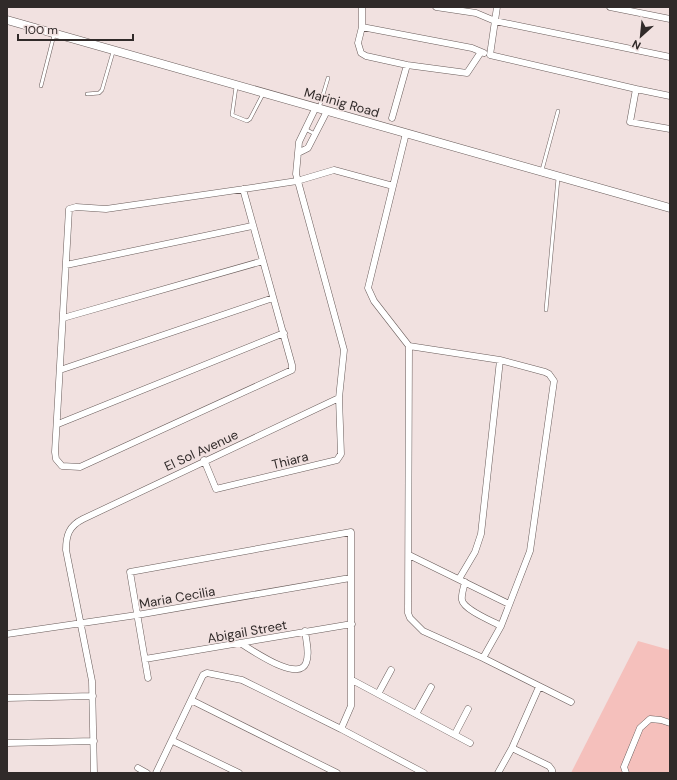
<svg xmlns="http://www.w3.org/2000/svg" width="677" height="780" font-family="'DM Sans',sans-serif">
  <rect width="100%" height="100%" fill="#f1e1e0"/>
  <path fill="#f5c0bc" d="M638,641l32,9v123h-99z"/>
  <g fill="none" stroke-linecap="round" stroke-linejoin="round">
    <defs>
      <path id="lane" d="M41,86l13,-51
        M236,87l-4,28 15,6 3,-2 13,-25
        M87,94l12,-1 3,-3 11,-38
        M319,108l9,-30
        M305,129l10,5
        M542,170l16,-59
        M546,310l12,-132"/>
      <path id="street" d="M362,7v20l110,21 12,5
        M436,7l40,6 19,8 175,36
        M497,7l-7,48 146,34
        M610,7l60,12
        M362,27l-4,16 3,10 5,3 41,9 60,8 14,-21
        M670,96l-34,-7 -6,33 40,7
        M392,118l15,-53
        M406,133l-38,155 6,13 35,45 -1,267 2,5 13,13 60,27 88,44
        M298,153l10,-5 19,-37
        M243,189l49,176v5l-212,97 -18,-1 -6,-7 -1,-7 14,-243 7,-2 30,2 158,-23 33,-5 37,-11 59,16
        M66,265l186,-39
        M63,318l200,-57
        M409,346l91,14 45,12 4,2 5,7 -24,170 -29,75 -18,32
        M60,370l213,-72
        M58,424l226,-91
        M204,460l12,29 121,-29 4,-6 -2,-56
        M409,555l100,49
        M459,579l16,-27 6,-18 19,-174
        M465,582c-1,5 -4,13 -3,18 2,10 30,21 39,26
        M7,634l130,-19 213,-37
        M240,643c12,7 58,40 66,20 4,-9 0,-23 -1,-32
        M145,659l207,-35
        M148,678l-18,-106 221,-40v174l-10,23
        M352,680l118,63
        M378,694l13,-24
        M7,698l86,-2
        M191,700l146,73
        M416,714l15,-27
        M455,734l13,-25
        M173,741l66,32
        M7,743l87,-2
        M512,748l37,18 3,4v3
        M138,768l9,5
        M94,773l-2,-92 -26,-131c0,-15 3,-24 17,-31l256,-121 5,-48 -48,-176 3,-32 17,-35
        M156,773l47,-98 4,-2 35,7 99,49 83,44
        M498,773l14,-25 27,-61
        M626,773l-2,-6 16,-39 10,-9 11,1 9,3"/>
      <path id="secondary" d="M7,20l663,188"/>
    </defs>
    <use href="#lane" stroke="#695c5a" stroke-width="4"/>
    <use href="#street" stroke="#695c5a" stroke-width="7"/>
    <use href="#secondary" stroke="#695c5a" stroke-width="9"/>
    <use href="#lane" stroke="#fff" stroke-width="3"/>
    <use href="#street" stroke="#fff" stroke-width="6"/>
    <use href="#secondary" stroke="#fff" stroke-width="8"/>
  </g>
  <g text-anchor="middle" stroke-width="3" stroke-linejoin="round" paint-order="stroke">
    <g font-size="13" fill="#302a29" stroke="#f1e1e0">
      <text transform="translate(342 102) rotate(16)" y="5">Marinig Road</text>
      <text transform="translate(201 450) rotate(-25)" y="5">El Sol Avenue</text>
      <text transform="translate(290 460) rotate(-14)" y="5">Thiara</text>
      <text transform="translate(177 597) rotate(-10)" y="5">Maria Cecilia</text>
      <text transform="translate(247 631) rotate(-10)" y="5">Abigail Street</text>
    </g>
  </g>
  <rect width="677" height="780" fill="none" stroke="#302a29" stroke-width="16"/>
  <g transform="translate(641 36) rotate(207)" stroke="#f1e1e0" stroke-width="3" paint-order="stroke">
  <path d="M0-3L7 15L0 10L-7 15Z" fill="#302a29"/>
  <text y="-6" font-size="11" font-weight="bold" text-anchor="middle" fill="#302a29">N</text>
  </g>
  <path d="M18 34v6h115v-6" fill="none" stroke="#302a29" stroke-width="2"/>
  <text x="24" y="34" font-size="12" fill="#302a29" stroke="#f1e1e0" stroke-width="3" paint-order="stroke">100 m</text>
</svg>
